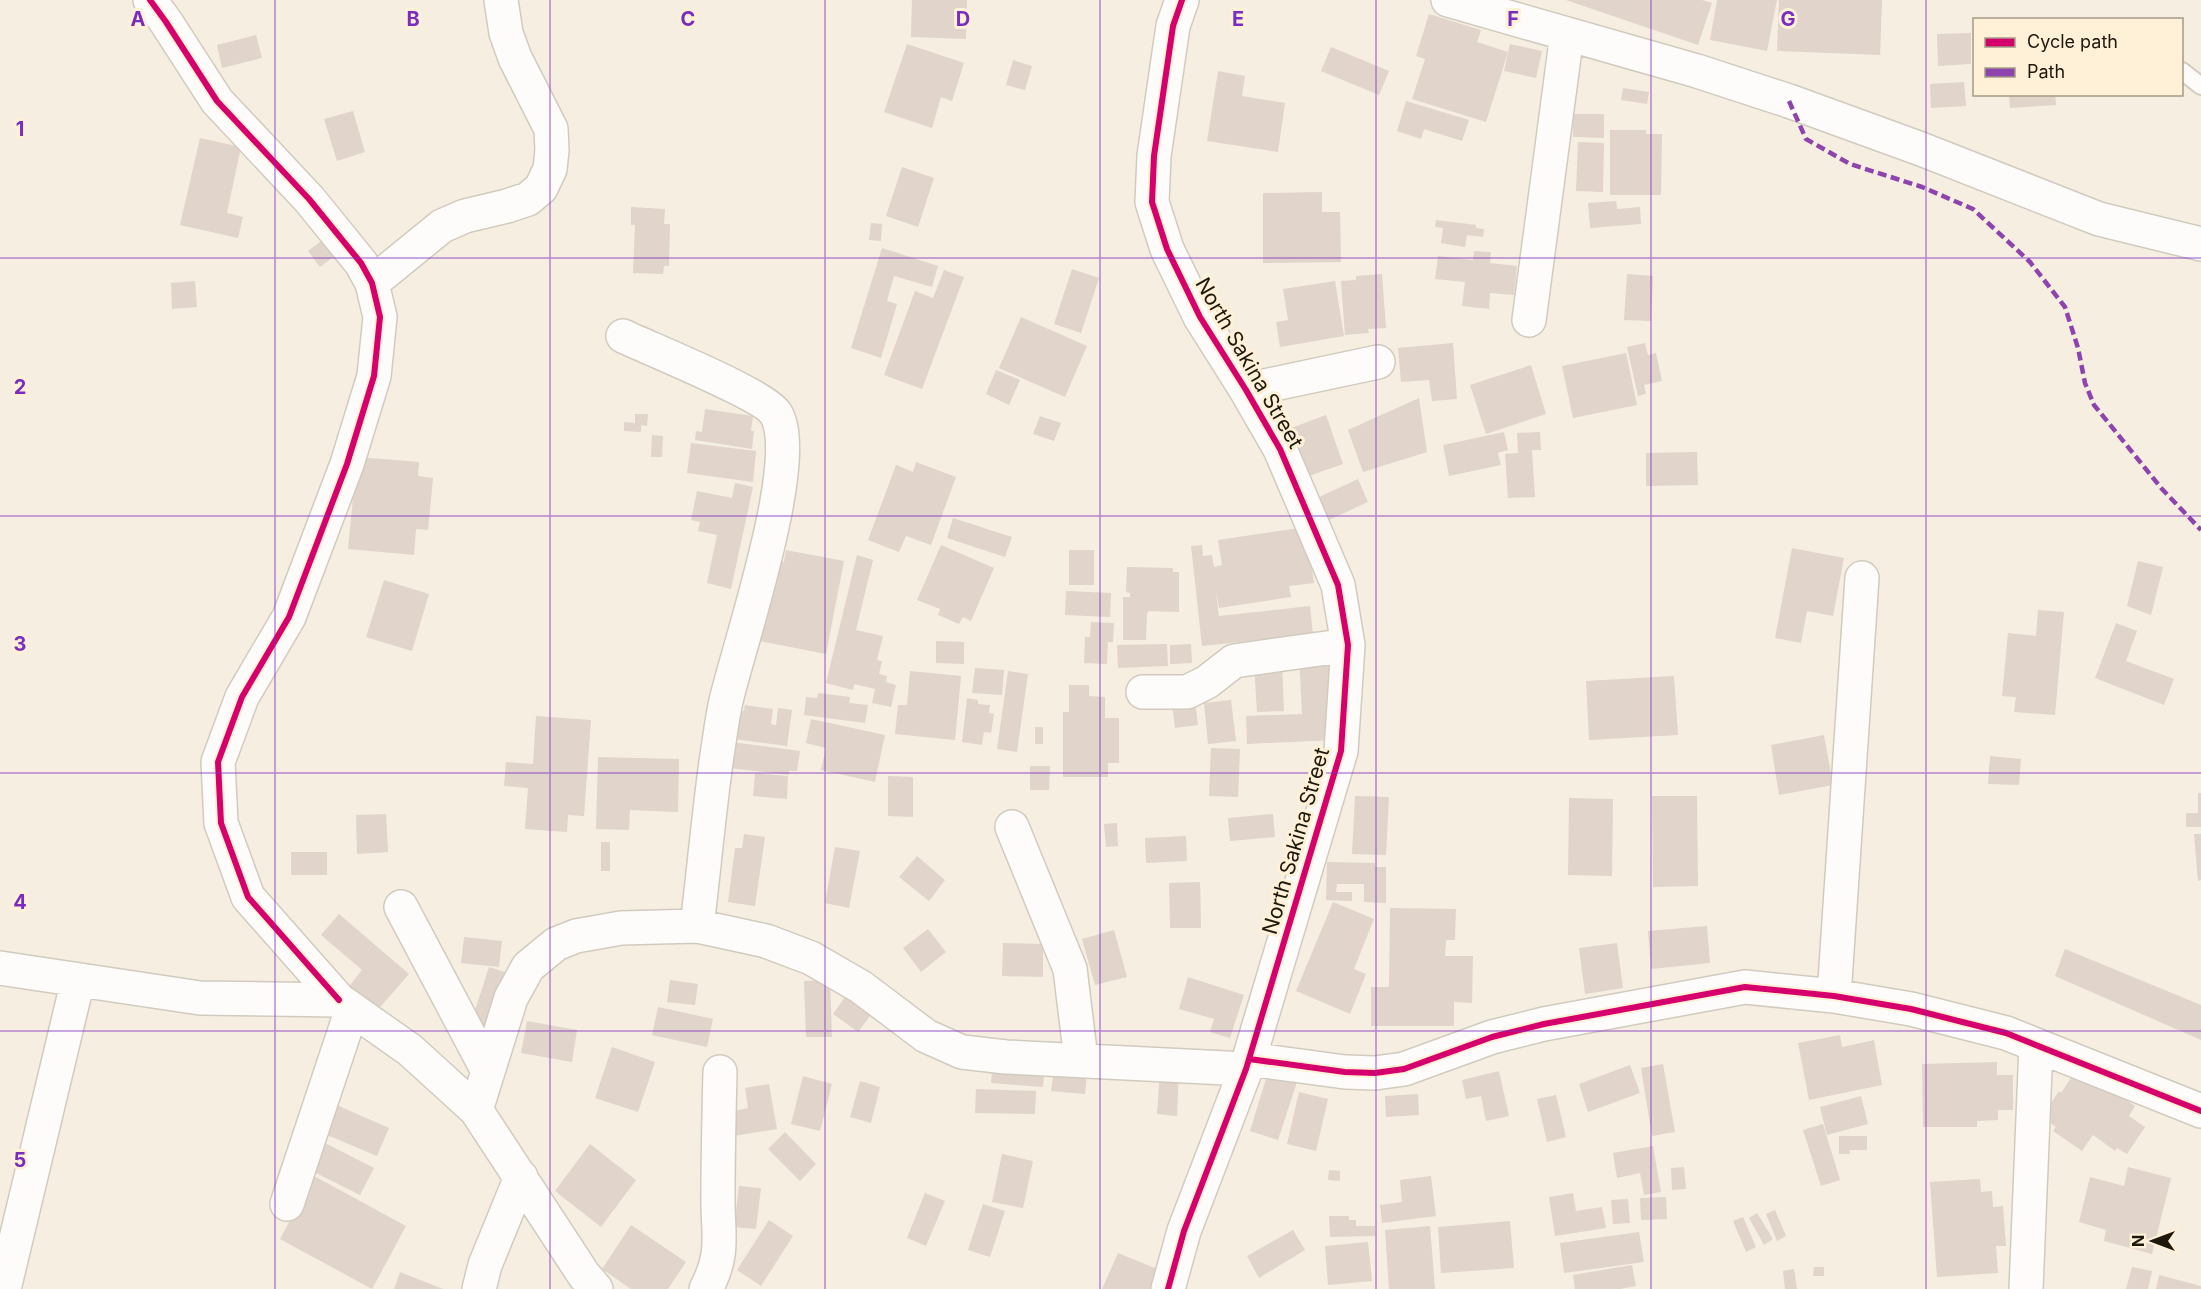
<svg xmlns="http://www.w3.org/2000/svg" width="2201" height="1289" font-family="Inter,sans-serif">
  <rect width="100%" height="100%" fill="#f6eee1"/>
  <path fill="#e0d4cb" d="M912,0h55l-1,39 -55,-2z
    M1566,0h136l10,3 -14,42z
    M1717,0h60l-10,51 -57,-11z
    M1779,0h103l-2,55 -103,-4z
    M1429,14l52,16 -4,12 31,10 -22,70 -74,-23 13,-40 -9,-3z
    M1971,33v31l-33,2 -1,-32z
    M256,35l6,23 -40,10 -5,-23z
    M907,44l57,19 -12,38 -11,-4 -9,31 -48,-16z
    M1510,44l32,7 -6,27 -32,-7z
    M1331,47l58,24 -10,24 -58,-24z
    M1013,60l19,6 -7,24 -19,-5z
    M1218,71l27,5 -3,20 43,7 -7,49 -71,-11z
    M1964,82l2,24 -35,2 -1,-24z
    M1623,88l26,4 -2,12 -26,-4z
    M2009,94h46l1,11 -46,3z
    M1406,101l63,19 -7,21 -38,-12 -3,10 -24,-8z
    M353,111l12,41 -28,9 -13,-42z
    M1573,114h31v24l-31,-1z
    M1610,130h36v4h16l-1,61h-51z
    M200,138l41,9 -14,66 16,4 -5,21 -58,-13z
    M1578,142l26,1 -1,49 -27,-1z
    M902,167l32,11 -16,49 -32,-11z
    M1322,192v20h18l1,50 -78,1v-70z
    M1616,201l1,8 23,-2 1,17 -51,4 -2,-25z
    M631,207l34,2 -1,15h6l-1,42h-5l-1,8 -30,-1 2,-48h-4z
    M1436,220l40,5v3l8,1 -1,8 -16,-2 -2,12 -24,-4 2,-15 -8,-1z
    M871,223l11,1 -1,17 -12,-1z
    M329,235l12,16 -21,16 -12,-16z
    M882,248l56,18 -6,21 -38,-11 -7,25 10,3 -16,54 -30,-10z
    M1474,251l17,1 -1,11 27,3 -3,29 -24,-2 -1,16 -27,-3 3,-24 -30,-3 3,-23 35,4z
    M1072,269l27,9 -18,55 -27,-9z
    M944,270l20,7 -42,112 -38,-14 31,-84 18,7z
    M1382,274l4,54 -18,1 1,4 -24,2 -4,-54 15,-1v-4z
    M1627,274l26,2 -2,45 -27,-1z
    M195,281l2,26 -25,2 -1,-26z
    M1335,281l9,55 -64,11 -4,-25 12,-2 -5,-31z
    M1021,317l66,29 -22,51 -66,-29z
    M1453,343l4,56 -25,2 -3,-21 -28,2 -3,-34z
    M1645,343l3,12 8,-2 6,28 -18,4 2,9 -8,2 -11,-49z
    M1626,353l11,52 -64,13 -11,-52z
    M1531,365l15,49 -60,20 -16,-49z
    M996,370l24,10 -11,25 -23,-11z
    M1419,398l8,54 -64,20 -15,-42z
    M705,409l48,7 -2,15h3l-2,18 -57,-9 1,-9 6,1z
    M635,414h13l-1,12 -6,-1v7l-17,-1v-9l11,1z
    M1326,415l17,49 -40,14 -17,-48z
    M1040,416l21,7 -7,18 -21,-7z
    M1504,432l4,18 -10,3 3,12 -52,11 -6,-31z
    M1540,432l1,18h-9l3,47 -27,1 -3,-44 13,-1 -1,-20z
    M652,435l11,1 -1,21h-11z
    M691,443l65,8 -3,31 -66,-9z
    M1697,452l1,33 -52,1v-33z
    M357,457l62,5 -1,14 15,2 -5,52 -12,-1 -2,26 -66,-6z
    M916,462l40,15 -25,68 -25,-9 -7,16 -31,-12 28,-75 17,7z
    M1358,479l10,23 -39,18 -10,-23z
    M735,483l18,4 -22,102 -24,-6 10,-48 -19,-4 2,-9 -9,-2 6,-29 35,7z
    M953,518l59,19 -7,20 -58,-19z
    M1306,527l8,56 -25,3 2,11 -72,11 -3,-17 3,25 91,-10 3,28 -111,12 -11,-100 11,-1 1,11 9,-1 2,12 8,-2 -4,-25z
    M941,545l53,23 -23,53 -8,-4 -4,7 -21,-9 2,-6 -23,-9z
    M1792,548l52,10 -11,58 -26,-5 -6,32 -26,-5z
    M786,550l58,11 -18,93 -72,-14 15,-81 15,3z
    M1069,550h25v35h-25z
    M857,555l16,5 -17,70 27,6 -6,24 5,1 -3,13 8,2 -1,6 10,3 -5,22 -19,-4 3,-14 -21,-5 -1,6 -27,-7z
    M2138,561l25,6 -12,48 -24,-9z
    M1127,567l46,1v4h6v40l-30,-1 -2,2 -1,27h-23v-43h7v-4l-4,-1z
    M384,580l45,14 -17,57 -46,-14z
    M1066,591l45,2 -1,24 -45,-2z
    M2038,610l26,2 -9,103 -41,-3 2,-15 -14,-1 6,-63 28,3z
    M1091,622l23,1 -1,19h-5l-1,22 -23,-1 1,-26h5z
    M2116,623l21,8 -11,30 48,18 -10,26 -69,-27z
    M936,641l28,1v22l-28,-1z
    M1167,644l1,22 -50,2 -1,-23z
    M1191,644l1,19 -22,1v-19z
    M1331,655l4,85 -88,4 -1,-28 56,-2 -3,-58z
    M1282,662l2,49 -27,1 -3,-48z
    M975,668l29,2 -2,25 -30,-2z
    M910,671l51,5 -6,64 -60,-6 3,-29h9z
    M1008,671l20,3 -11,78 -20,-3z
    M1674,676l4,59 -89,5 -3,-59z
    M1069,685h20v11l16,1v21h14v45h-11v14h-45v-65h6z
    M818,693l32,4 -1,6 19,2 -3,18 -61,-8 2,-18 11,1z
    M967,698l11,2v4l12,1 -1,8 5,1 -3,19 -7,-1 -2,13 -20,-3z
    M1231,700l5,41 -28,3 -4,-41z
    M1195,701l3,24 -23,3 -3,-24z
    M745,705l28,4 -2,15 5,1 2,-17 14,2 -5,36 -61,-8 12,-27h6z
    M536,716l55,4 -7,96 -16,-1 -1,17 -42,-3 3,-41 -24,-2 2,-24 27,2z
    M811,719l74,16 -10,47 -54,-12 5,-22 -20,-5z
    M1035,727h8v17h-8z
    M1824,735l9,50 -54,10 -8,-50z
    M723,741l77,10 -3,20h-8v4l-69,-8z
    M1211,748l29,1 -2,48 -29,-1z
    M1990,756l31,3 -2,26 -31,-1z
    M598,757l81,2 -1,53 -48,-2 -1,20 -33,-1z
    M1030,766h20l-1,24h-19z
    M755,773l33,3 -1,23 -34,-3z
    M888,776l25,1v40l-25,-1z
    M2198,793h3v34h-15v-14h12z
    M1355,796l34,1 -3,58 -34,-1z
    M1652,796h45l1,90 -45,1z
    M1569,798l44,1 -1,77 -44,-1z
    M386,814l2,38 -31,2 -1,-39z
    M1273,814l2,23 -45,4 -2,-23z
    M1117,823l1,23 -12,1 -2,-23z
    M744,834l21,3 -10,69 -27,-4 7,-54h7z
    M2194,834h7v46l-3,1z
    M1186,836l1,25 -41,2 -1,-25z
    M601,842h9v29h-9z
    M835,847l25,4 -11,57 -24,-5z
    M291,852h36v23h-36z
    M917,856l28,24 -16,21 -30,-24z
    M1327,862l48,1v4h11v36l-22,-1v-18h-27l-1,8h16v9l-26,-1z
    M1200,882l1,46h-31l-1,-45z
    M1333,902l41,17 -20,50 12,5 -16,40 -54,-23z
    M1390,908l66,1 -1,31h-9l-1,16h28l-1,47 -18,-1v24h-83v-39h18z
    M339,914l70,60 -34,39 -28,-24 15,-19 -41,-35z
    M1707,926l3,37 -59,6 -3,-38z
    M928,929l18,23 -25,20 -18,-24z
    M1114,930l13,47 -32,8 -13,-46z
    M464,937l38,4 -3,26 -38,-4z
    M1003,943l40,1v33l-41,-1z
    M1617,943l6,45 -38,6 -6,-46z
    M2065,949l136,56v35l-146,-64z
    M489,967l22,7 -20,62 -22,-7z
    M1188,977l56,18 -14,43 -20,-6 4,-13 -35,-10z
    M670,980l28,4 -3,21 -28,-3z
    M830,980l2,57h-26l-2,-56z
    M850,990l26,18 -18,24 -25,-18z
    M658,1007l55,12 -6,28 -55,-12z
    M527,1021l50,9 -5,32 -51,-9z
    M1840,1035l2,12 32,-7 8,45 -73,15 -11,-57z
    M612,1047l43,15 -17,50 -43,-14z
    M993,1059l52,4 -2,24 -52,-4z
    M1055,1062l33,3 -3,29 -34,-3z
    M1997,1062v13h16v35h-15v10l-21,1v6h-54l-1,-63z
    M1663,1064l12,68 -23,4 -11,-68z
    M1630,1065l10,28 -52,19 -9,-28z
    M1269,1069l29,10 -20,61 -28,-9z
    M1160,1070l19,1 -2,45 -20,-2z
    M1499,1071l10,45 -23,5 -5,-25 -15,3 -4,-19z
    M2075,1072l27,18 3,-5 30,21 -6,10 16,11 -18,27 -10,-6 -2,3 -22,-16 -11,16 -29,-20 3,-4 -14,-10 17,-26 2,2z
    M803,1076l29,8 -12,47 -29,-7z
    M860,1081l20,6 -9,36 -21,-6z
    M769,1084l8,45 -43,7 -4,-24 18,-4 -3,-20z
    M976,1089l60,2 -1,23 -60,-1z
    M1299,1092l29,7 -12,52 -29,-7z
    M1418,1094l1,21 -33,2 -1,-21z
    M1556,1095l10,42 -19,5 -10,-43z
    M1861,1096l7,28 -41,11 -7,-28z
    M332,1103l57,25 -12,28 -57,-24z
    M1823,1124l17,56 -19,6 -18,-56z
    M785,1132l31,32 -16,17 -32,-32z
    M1839,1136h28v14h-17v4h-11z
    M319,1140l55,28 -14,27 -54,-27z
    M590,1144l46,36 -35,47 -46,-36z
    M1653,1146l8,46 -17,3 -4,-22 -23,5 -4,-25z
    M1002,1154l31,7 -10,47 -31,-6z
    M1684,1167l2,22 -14,1 -1,-22z
    M2128,1167l43,11 -19,76 -48,-13 2,-11 -27,-8 11,-45 34,9z
    M1329,1170l11,1v10l-12,-1z
    M314,1176l92,50 -34,63 -92,-50z
    M1431,1176l5,40 -54,7 -2,-18 22,-3 -2,-22z
    M1980,1179l1,13 11,-1 1,16 10,-1 3,40h-10l2,27 -61,4 -7,-95z
    M739,1186l22,2 -5,41 -22,-2z
    M925,1193l20,8 -19,45 -19,-8z
    M1573,1193l3,18 26,-4 4,21 -51,8 -6,-39z
    M1666,1197l1,22 -26,1 -1,-22z
    M1628,1199l2,24 -17,1 -2,-24z
    M983,1204l22,7 -15,46 -22,-7z
    M1775,1210l11,26 -9,5 -11,-27z
    M1757,1213l16,26 -9,6 -15,-27z
    M1329,1216h20v4h7v6h19v10l-45,1z
    M1743,1217l13,30 -10,5 -13,-31z
    M769,1220l24,16 -32,50 -24,-16z
    M1510,1221l4,47 -73,5 -3,-46z
    M631,1225l55,37 -18,27h-37l-29,-20z
    M1430,1226l5,63h-46l-4,-59z
    M1293,1230l12,20 -46,28 -12,-22z
    M1639,1232l5,30 -80,11 -4,-30z
    M1368,1242l4,39 -44,4 -3,-39z
    M1118,1253l49,20 -6,16h-59z
    M1632,1265l4,21 -16,3h-45l-2,-14z
    M1814,1267h10v9h-11z
    M2132,1267l20,4 -4,18h-22z
    M1794,1269l3,20h-12l-2,-18z
    M400,1272l43,17h-49z
    M2159,1275l42,11v3h-45z"/>
  <g fill="none" stroke-linecap="round" stroke-linejoin="round">
    <defs>
      <path id="lane" d="M2182,71l19,15"/>
      <path id="street" d="M150,0l16,22 51,79 92,98 52,64 11,20 8,34 -6,59 -27,88 -58,153 -47,80 -24,65 3,61 27,74 91,103
        M1448,0l249,71 92,30 132,48 178,70 102,25
        M372,283l70,-57 23,-10 42,-10 21,-7 13,-11 9,-19 2,-19 -1,-21 -36,-71 -9,-25 -5,-33
        M1529,320l38,-286
        M623,336c27,13 142,59 153,78 27,45 -37,231 -50,287 -4,17 -6,36 -9,54 -8,56 -13,114 -20,171
        M1246,390l132,-28
        M1143,692h44l20,-10 27,-21 114,-16
        M1012,827l58,142 11,90
        M401,907l87,164
        M0,968l200,30 139,2 71,50 66,60 108,165 12,14
        M1834,996l28,-418
        M1249,1059l96,13 30,1 29,-4 88,-32 52,-13 201,-37 89,9 77,13 95,24 195,78
        M476,1110l35,-112 17,-31 28,-23 20,-8 45,-8 76,-2 69,15 45,17 50,29 65,49 36,16 44,5 240,12
        M287,1204l65,-195
        M4,1289l74,-309
        M479,1289l6,-24 36,-88
        M706,1289c20,-37 11,-57 12,-95 0,-41 1,-81 2,-122
        M1168,1289l16,-58 62,-162 95,-318 7,-106 -10,-60 -58,-136 -34,-59 -46,-73 -33,-68 -15,-47 2,-46 19,-130 9,-26
        M2026,1289l10,-244"/>
    </defs>
    <use href="#lane" stroke="#d1cbbf" stroke-width="20"/>
    <use href="#street" stroke="#d1cbbf" stroke-width="36"/>
    <use href="#lane" stroke="#fefcfa" stroke-width="16"/>
    <use href="#street" stroke="#fefcfa" stroke-width="33"/>
    <path stroke="#8e44ad" stroke-width="4.5" stroke-dasharray="9 4.5" stroke-linecap="butt" d="M1789,101l17,38 44,25 72,23 51,22 57,53 35,45 13,41 7,35 9,22 68,84 39,41"/>
    <defs>
      <path id="cycleway" d="M150,0l16,22 51,79 92,98 52,64 11,20 8,34 -6,59 -27,88 -58,153 -47,80 -24,65 3,61 27,74 91,103
        M1249,1059l96,13 30,1 29,-4 88,-32 52,-13 201,-37 89,9 77,13 95,24 195,78
        M1168,1289l16,-58 62,-162 95,-318 7,-106 -10,-60 -58,-136 -34,-59 -46,-73 -33,-68 -15,-47 2,-46 19,-130 9,-26"/>
    </defs>
    <use href="#cycleway" stroke="#fff1d8" stroke-width="10"/>
    <use href="#cycleway" stroke="#d6006c" stroke-width="6"/>
  </g>
  <path fill="none" stroke="#7b2cbf" stroke-width="1.5" stroke-opacity="0.55" d="M275,0v1289M550,0v1289M825,0v1289M1100,0v1289M1376,0v1289M1651,0v1289M1926,0v1289M0,258h2201M0,516h2201M0,773h2201M0,1031h2201"/>
  <g text-anchor="middle" stroke-width="6" stroke-linejoin="round" paint-order="stroke">
    <g font-size="21" fill="#1d170c" stroke="#fff1d8">
      <text transform="translate(1249 363) rotate(60)" y="7">North Sakina Street</text>
      <text transform="translate(1296 841) rotate(-74)" y="7">North Sakina Street</text>
    </g>
  </g>
  <g font-size="20" text-anchor="middle" font-weight="bold" fill="#7b2cbf" stroke="#fff1d8" stroke-width="6" stroke-linejoin="round" paint-order="stroke">
    <text x="138" y="26">A</text>
    <text x="413" y="26">B</text>
    <text x="688" y="26">C</text>
    <text x="963" y="26">D</text>
    <text x="1238" y="26">E</text>
    <text x="1513" y="26">F</text>
    <text x="1788" y="26">G</text>
    <text x="20" y="136">1</text>
    <text x="20" y="394">2</text>
    <text x="20" y="651">3</text>
    <text x="20" y="909">4</text>
    <text x="20" y="1167">5</text>
  </g>
  <rect x="1973" y="18" width="210" height="78" fill="#fff1d8" stroke="#a59a86" stroke-width="1.5"/>
  <rect x="1985" y="38" width="30" height="9" fill="#d6006c" stroke="#a59a86" stroke-width="1.5"/>
  <text x="2027" y="48" font-size="18" fill="#1d170c">Cycle path</text>
  <rect x="1985" y="68" width="30" height="9" fill="#8e44ad" stroke="#a59a86" stroke-width="1.5"/>
  <text x="2027" y="78" font-size="18" fill="#1d170c">Path</text>
  <g transform="translate(2153 1241) rotate(270)" stroke="#fff1d8" stroke-width="4.5" paint-order="stroke">
  <path d="M0-4.5L10 22L0 15L-10 22Z" fill="#1d170c"/>
  <text y="-9" font-size="16" font-weight="bold" text-anchor="middle" fill="#1d170c">N</text>
  </g>
</svg>
